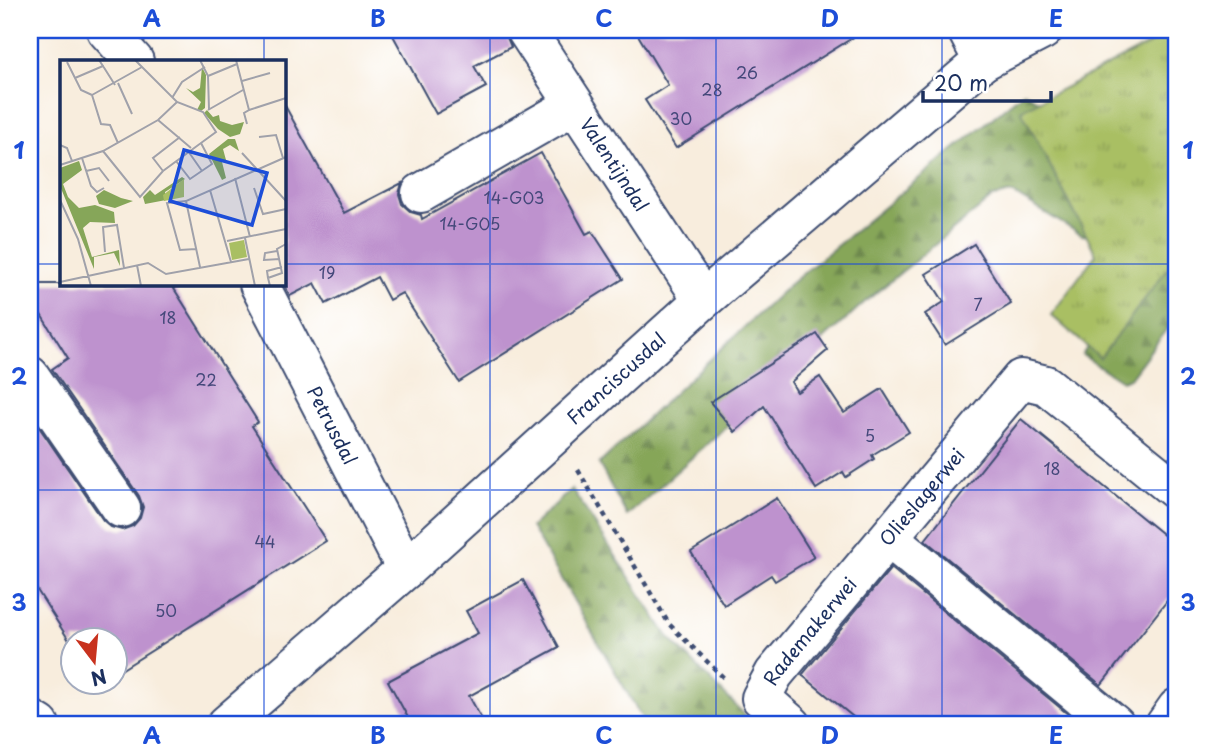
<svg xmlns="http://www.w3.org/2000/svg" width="1207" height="755" font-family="'Playpen Sans',sans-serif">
  <defs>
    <pattern id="forest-firs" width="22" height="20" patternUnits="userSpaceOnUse" patternTransform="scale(1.75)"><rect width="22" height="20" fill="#86a659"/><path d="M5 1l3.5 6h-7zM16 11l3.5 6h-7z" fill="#6d884d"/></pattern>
    <pattern id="park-tufts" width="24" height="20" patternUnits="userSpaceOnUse" patternTransform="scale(1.75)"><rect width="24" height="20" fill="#a9bf63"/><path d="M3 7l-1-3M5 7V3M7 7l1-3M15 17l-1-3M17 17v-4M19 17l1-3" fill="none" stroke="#899c55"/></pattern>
  </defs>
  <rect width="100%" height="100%" fill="#fff"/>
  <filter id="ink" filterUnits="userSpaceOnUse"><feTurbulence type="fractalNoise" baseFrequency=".0143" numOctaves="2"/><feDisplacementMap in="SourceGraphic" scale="14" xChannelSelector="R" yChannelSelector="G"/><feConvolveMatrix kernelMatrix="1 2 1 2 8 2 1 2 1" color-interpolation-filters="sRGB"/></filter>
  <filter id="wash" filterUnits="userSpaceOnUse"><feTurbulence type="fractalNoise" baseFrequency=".00686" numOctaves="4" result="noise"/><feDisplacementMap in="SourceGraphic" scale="28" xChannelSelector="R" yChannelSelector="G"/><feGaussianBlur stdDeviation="1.57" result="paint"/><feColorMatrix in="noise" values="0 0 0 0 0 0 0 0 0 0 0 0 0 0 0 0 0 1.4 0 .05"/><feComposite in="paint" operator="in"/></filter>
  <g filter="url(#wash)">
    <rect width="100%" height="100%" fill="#f8eddd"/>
    <path fill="url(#forest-firs)" stroke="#506a5c" stroke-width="2" d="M1024,92l28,16 46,129 -16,-2 -70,-42 -19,4 -128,105 -238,214 -28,-52 190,-179z
      M1177,246v69l-47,63 -8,3 -40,-26 69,-100z
      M572,489l97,149 86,87h-109l-115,-198z"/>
    <path fill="url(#park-tufts)" stroke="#627760" stroke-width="2" d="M1177,30v226l-77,102 -49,-43 45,-61 -75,-144z"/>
    <g id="blocks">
      <path fill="#be92ce" d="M390,30h114l7,17 -37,19 12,21 -50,27z
        M635,30h230l-189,118 -31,-48 23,-15z
        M284,104l60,109 58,-30 -3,11 3,10 9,8 10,3 1,4 119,-66 45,81 6,-3 31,48 -164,103 -57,-89 -13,7 -12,-23 -51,27 -11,-21 -25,13 -6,-12z
        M974,244l37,60 -66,41 -20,-31 19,-12 -18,-28z
        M30,284h141l87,138 -6,4 74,115 -210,132v-33h-42v8l-44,-69v-165l73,106 8,7 11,3 11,-4 7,-8 3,-11 -4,-11 -87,-127 16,-11 -38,-61z
        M817,334l11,16 -37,32 6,10 23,-15 24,36 38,-24 27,43 -37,23 2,4 -28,18 -3,-5 -27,17 -52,-83 -29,26 -25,-30z
        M1021,419l156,127v42l-76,97 -176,-145z
        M777,498l37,59 -39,24 -4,-6 -47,30 -33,-53z
        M891,568l184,152 -5,5h-207l-61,-50z
        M523,580l36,67 -90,49 16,29h-73l-24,-44 90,-48 -12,-22z"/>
    </g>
  </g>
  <g filter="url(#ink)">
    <use href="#blocks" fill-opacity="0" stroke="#3c4c71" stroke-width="2"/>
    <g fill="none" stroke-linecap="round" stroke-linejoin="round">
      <defs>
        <g id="street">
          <path d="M106,30l28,31"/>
          <path id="s1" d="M526,30l177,270"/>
          <path d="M983,61l60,-31"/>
          <path d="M421,193l153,-88"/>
          <path id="s2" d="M259,284l147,285"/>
          <path d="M30,376l91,132"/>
          <path d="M889,538l226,187"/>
          <path d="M30,719l10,6"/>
          <path id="s3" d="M226,725l180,-156 297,-269 280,-239 -16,-31"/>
          <path id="s4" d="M792,725l-31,-27 13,-24 247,-295 25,6 131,106"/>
          <path d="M1165,725l12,-17"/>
        </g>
      </defs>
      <use href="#street" stroke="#3c4c71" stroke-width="42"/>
      <path stroke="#3c4c71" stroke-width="4.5" stroke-dasharray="5 5" stroke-linecap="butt" d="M578,470l91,154 56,55"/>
      <use href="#street" stroke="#fff" stroke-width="38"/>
    </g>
  </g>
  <path fill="none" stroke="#1d4ed8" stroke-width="2" stroke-opacity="0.55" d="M264,30v31M490,30v695M716,30v695M942,30v695M30,264h31M284,264h893M264,284v441M30,490h1147"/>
  <g text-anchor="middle" stroke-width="7" stroke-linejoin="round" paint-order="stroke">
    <g font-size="16" fill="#44487a">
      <text x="747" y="79">26</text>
      <text x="712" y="96">28</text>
      <text x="681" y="125">30</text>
      <text x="514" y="204">14-G03</text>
      <text x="470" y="230">14-G05</text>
      <text x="327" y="279">19</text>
      <text x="978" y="311">7</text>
      <text x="168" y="324">18</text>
      <text x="206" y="386">22</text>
      <text x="870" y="442">5</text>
      <text x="1052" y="475">18</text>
      <text x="265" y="548">44</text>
      <text x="166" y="617">50</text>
    </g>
    <g font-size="19" fill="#1b2f5e" stroke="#fff">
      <text dy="7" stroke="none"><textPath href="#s1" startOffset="161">Valentijndal</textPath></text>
      <text dy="7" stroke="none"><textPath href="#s3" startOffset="522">Franciscusdal</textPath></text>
      <text dy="7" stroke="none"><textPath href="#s2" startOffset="159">Petrusdal</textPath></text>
      <text dy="7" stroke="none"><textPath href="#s4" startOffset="299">Olieslagerwei</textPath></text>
      <text dy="7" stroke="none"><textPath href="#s4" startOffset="124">Rademakerwei</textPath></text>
    </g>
  </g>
  <g transform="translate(60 60)">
    <rect width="226" height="226" fill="#f8eddd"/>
    <path d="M142,7l4,8 -1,33 -4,3 -4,-1 4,-8 -15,-14 7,4 7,-4zM147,50l6,7 6,-2 1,6 12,4 12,-3 -4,12 -10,3 -12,-8 -14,-16zM168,79h7l4,12 -9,-6 -7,4 3,11 -4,2 4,16 -4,2 -13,-26zM19,101l3,9 -19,14 5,13 11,11 16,-3 19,7 1,11 -25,-1 -7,6 9,29 27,-7 1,16 -6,-13 -20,4v12l-34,-83v-18zM122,117l3,2 -20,13 1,8 -21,4 -2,-7 7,-7 5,5zM44,130l17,8 12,3 -18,7 -16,-4 -3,-8z" fill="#86a659"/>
    <path d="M124,119v18l-20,4 -1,-6zM184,180l3,17 -15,3 -3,-17z" fill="#a9bf63"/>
    <path fill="none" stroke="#a0a1aa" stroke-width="2" d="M75,0l42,42 26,10 13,20 -15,11 11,21 -22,15 -14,-18M140,0l8,16 1,33M176,0l13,50 -5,3 3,11M7,2l14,28 11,5M43,6l12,19M148,16l29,-12M15,18l28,-12 -4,-6M182,21l28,-8M58,23l14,31M32,35l9,29 9,1 8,18M32,35l50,-28M112,38l10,-16 23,-15M148,50l35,-20M189,50l37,-12M98,60l33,28M199,77l17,-2 7,23M0,85l7,3 5,13M43,91l37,46 23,-26 38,-28M128,91l14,20M182,93l44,48M22,98l9,28 6,6 7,-4M0,105l43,-14 55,-31 19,-18M26,111l13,-3 10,13M103,111l-10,-13 27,-21M175,118l15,59M194,128l9,26 23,-5M150,130l21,72M0,140l18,39 13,47M126,141l-19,2 13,47 16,-1M185,178l10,48M167,181l59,-12M217,191l-12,2 -1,7 16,-1M45,192l-2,-25 14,-2 7,43M77,205l4,21M140,207l-14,-66 100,-44M208,218l-1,-7 15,-4M0,222l88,-19 18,11 83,-15M210,226l-2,-8 14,-5 -5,-24 9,-5"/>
    <path fill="#1d4ed8" fill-opacity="0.15" stroke="#1d4ed8" stroke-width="3.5" d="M124,90l83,23 -15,52 -82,-24z"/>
    <rect width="226" height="226" fill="none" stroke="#1b2f5e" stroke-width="3.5"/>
  </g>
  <rect width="1207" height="755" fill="none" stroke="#fff" stroke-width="77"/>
  <g transform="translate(94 661) rotate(164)"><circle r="33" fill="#ffffff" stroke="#a4acbf" stroke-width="2"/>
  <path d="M0-5L12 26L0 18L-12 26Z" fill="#c8321e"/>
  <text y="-10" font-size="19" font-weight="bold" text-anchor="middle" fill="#1b2f5e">N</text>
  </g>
  <path d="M923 91v10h128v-10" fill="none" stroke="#1b2f5e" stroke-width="3.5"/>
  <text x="934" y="91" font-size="21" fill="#1b2f5e" stroke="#ffffff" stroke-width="5" paint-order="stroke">20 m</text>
  <rect x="38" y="38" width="1130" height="678" fill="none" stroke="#1d4ed8" stroke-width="2.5"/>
  <g font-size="23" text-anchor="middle" font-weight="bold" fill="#1d4ed8">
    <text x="152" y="27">A</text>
    <text x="378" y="27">B</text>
    <text x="604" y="27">C</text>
    <text x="830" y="27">D</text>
    <text x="1056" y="27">E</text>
    <text x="19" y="159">1</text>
    <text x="1188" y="159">1</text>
    <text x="19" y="385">2</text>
    <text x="1188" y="385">2</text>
    <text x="19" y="611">3</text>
    <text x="1188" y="611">3</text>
    <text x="152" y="744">A</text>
    <text x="378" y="744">B</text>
    <text x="604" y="744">C</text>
    <text x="830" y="744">D</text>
    <text x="1056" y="744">E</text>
  </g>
</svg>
